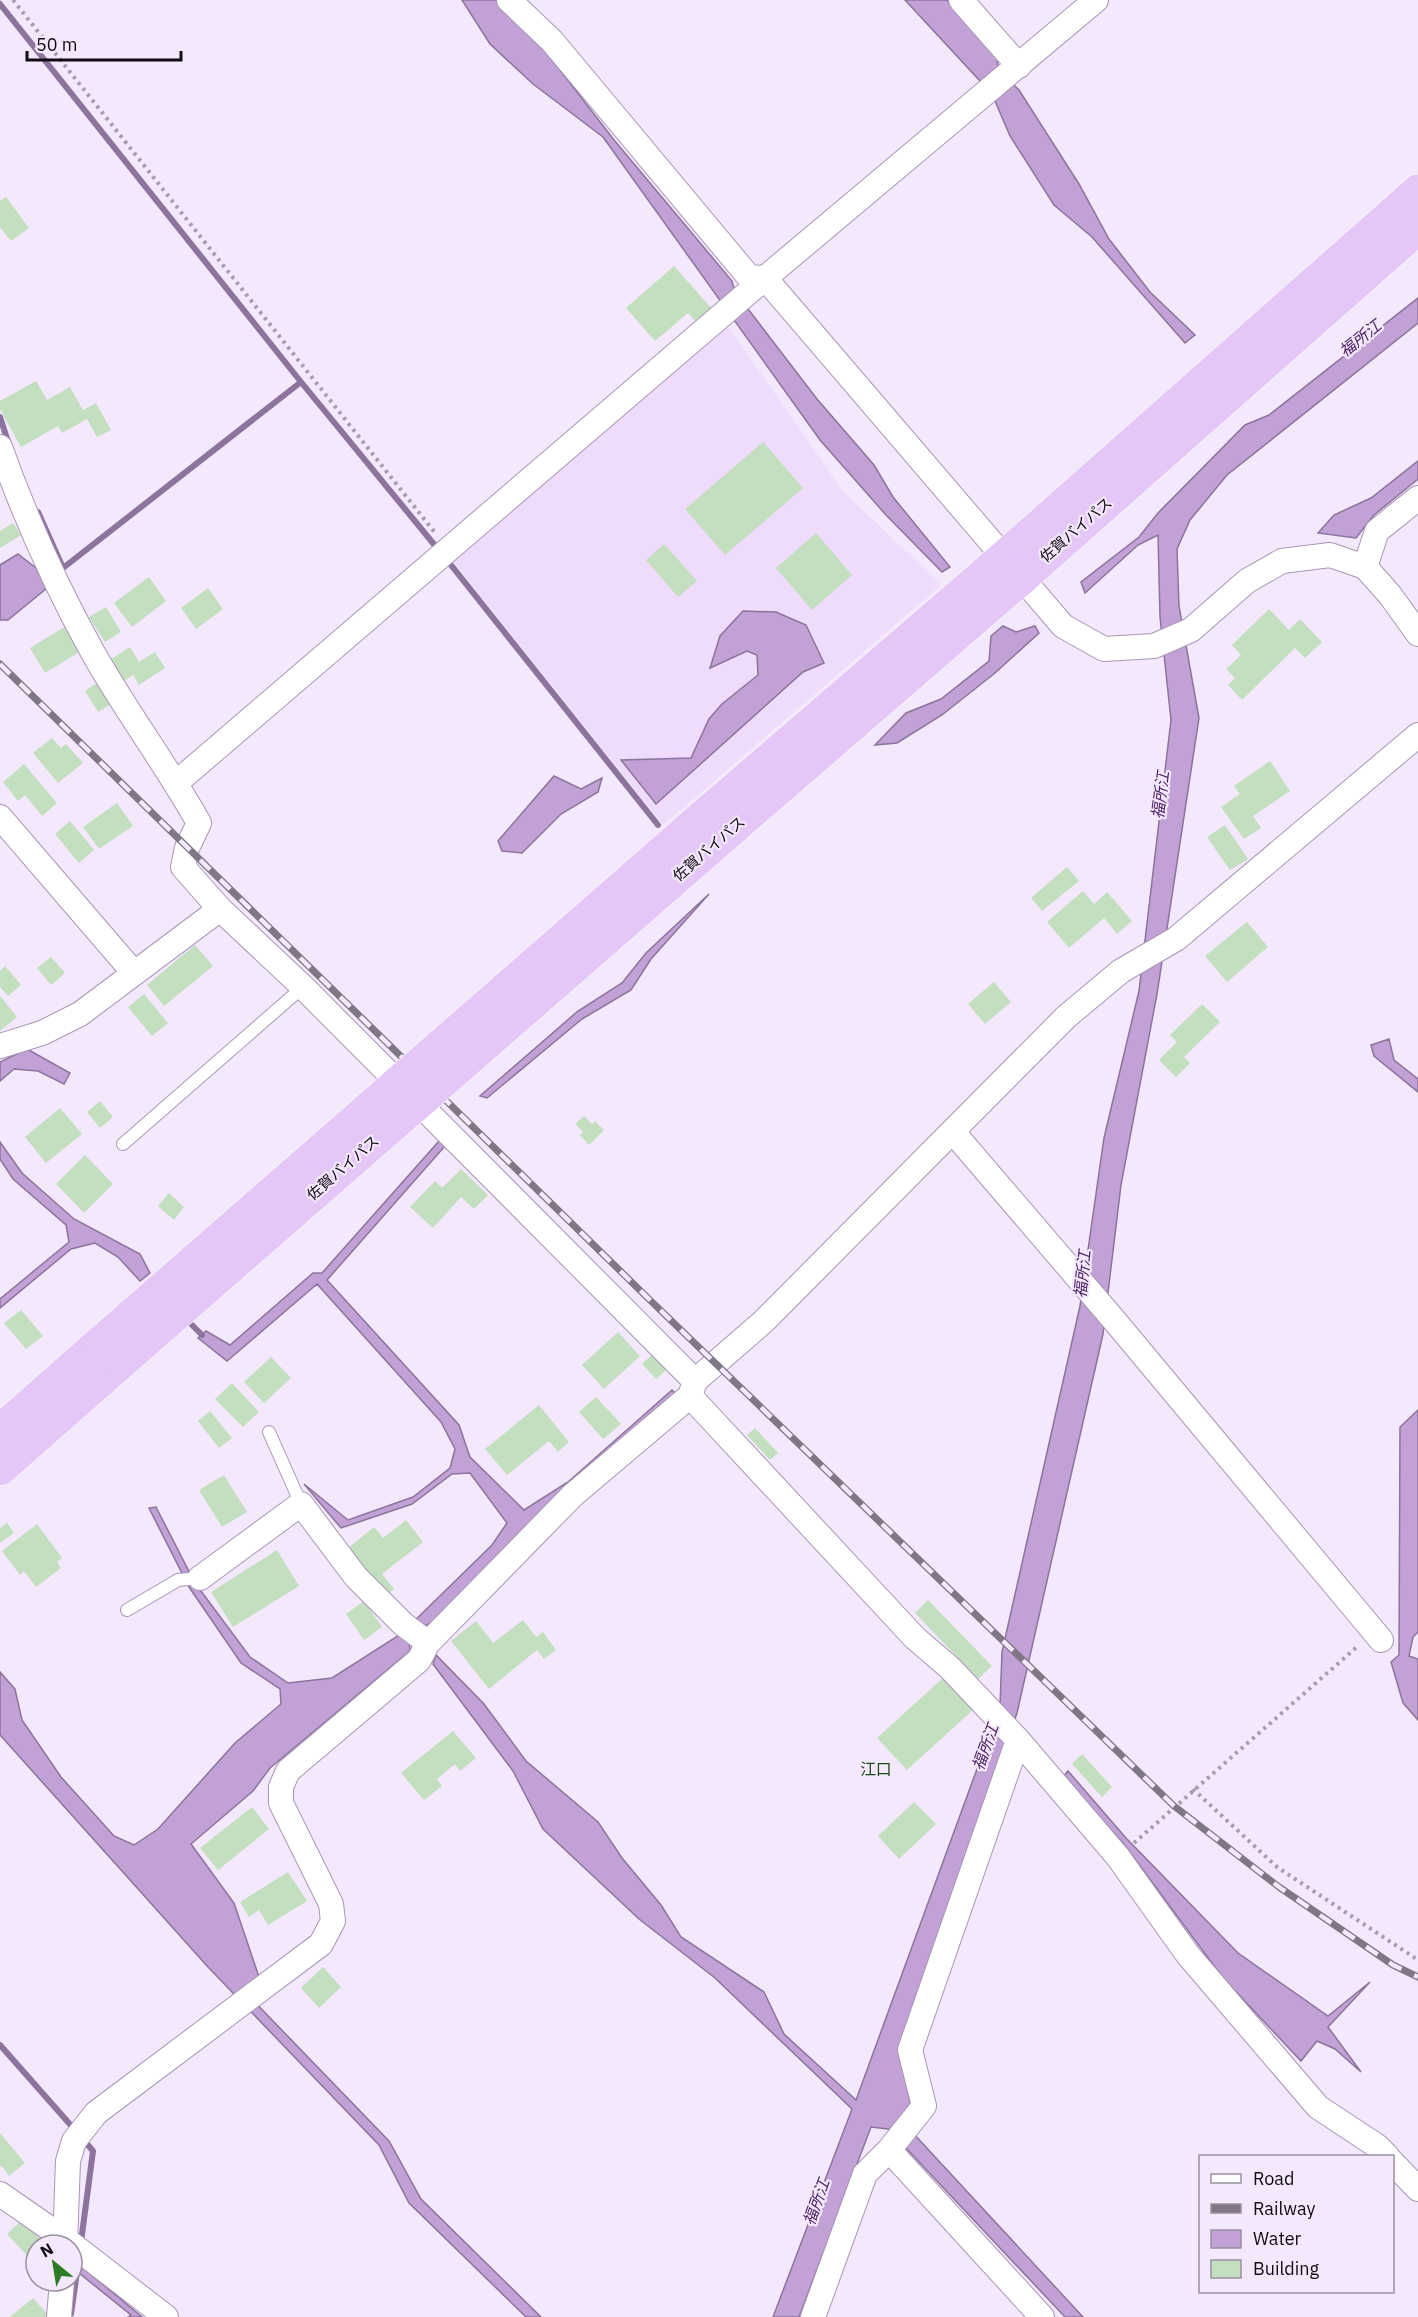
<svg xmlns="http://www.w3.org/2000/svg" width="1418" height="2317" font-family="'IBM Plex Sans','Noto Sans JP',sans-serif">
  <rect width="100%" height="100%" fill="#f3e8fc"/>
  <path fill="#efdcfc" d="M728,326l114,164 99,95 -278,240 -212,-267z"/>
  <path fill="#c1a1d6" stroke="#8c749c" stroke-width="1.5" d="M462,0h34l51,53 67,87 118,141 3,11 82,107 57,66 19,32 57,70 -8,5 -56,-57 -66,-75 -217,-303 -70,-53 -43,-40z
    M905,0h42l50,55 1,14 21,21 60,94 30,55 41,53 45,43 -10,8 -93,-106 -38,-32 -44,-69 -18,-42z
    M1418,298v25l-191,152 -37,45 -13,29 2,57 20,112 -42,276 -36,191 -18,149 -86,379 -118,337 12,57 -11,12 183,198h-18l-177,-188 -17,-2 -72,190h-26l79,-208 -137,-131 -76,-59 -96,-90 -30,-58 -80,-107 3,-9 48,49 42,57 72,61 24,36 39,47 20,32 83,55 20,42 72,66 144,-394 2,-54 78,-346 24,-168 35,-147 32,-271 -11,-103 -2,-82 -20,10 -53,48 -4,-11 58,-45 19,-24 87,-88 24,-10z
    M1418,461v18l-44,36 -18,23 -38,-5 16,-18 37,-17z
    M18,554l18,14 11,20 -39,32h-8v-55z
    M743,611l33,1 30,13 18,38 -21,9 -147,132 -35,-44 70,-2 18,-39 13,-15 36,-29 -1,-20 -10,-4 -37,17 10,-32z
    M1003,626l13,6 19,-6 4,7 -44,40 -53,42 -45,28 -22,2 31,-32 35,-14 48,-38 2,-25z
    M554,776l27,13 21,-11 -4,14 -37,22 -39,39 -20,-2 -4,-10z
    M709,894l-58,65 -20,31 -49,29 -95,79 -7,-2 98,-85 44,-28 24,-30z
    M1389,1039l5,21 24,19v13l-44,-36 -3,-11z
    M27,1049l43,24 -6,11 -26,-13 -24,-2 -14,12v-19z
    M440,1140l5,6 -118,134 132,145 11,32 54,53 44,-28 104,-92 5,5 -234,222 -25,12 -9,10 1,12 -140,117 -17,23 -62,53 43,59 25,74 -15,14 145,150 32,58 120,118h-15l-117,-114 -30,-58 -171,-178 -208,-232v-63l15,17 7,31 39,57 53,59 20,9 24,-16 77,-86 46,-39 -1,-15 -39,-26 -52,-76 -40,-79 7,-1 39,76 55,74 38,26 44,-5 69,-44 91,-89 15,-22 -37,-50 -18,1 -40,30 -71,24 -37,-44 44,36 65,-23 37,-29 5,-19 -14,-27 -124,-138 -90,77 -29,-23 8,-7 24,14 83,-72h9z
    M0,1142l22,31 52,46 66,35 10,19 -10,8 -22,-24 -23,-14 -24,6 -71,59v-9l69,-57 -3,-17 -53,-46 -13,-20z
    M1418,1410v222l-5,5 -4,19 9,3v61l-15,-17 -12,-41 8,-7 1,-228z
    M1068,1771l58,67 112,115 90,63 42,-34 -42,45 33,45 -26,-23 -18,-8 -16,20 -78,-83 -100,-135 -61,-65z
    M81,2266l61,51h-14l3,-2 -57,-46z"/>
  <g fill="none" stroke-linecap="round" stroke-linejoin="round">
    <path stroke="#8c749c" stroke-width="6" d="M0,4l301,378 136,166
      M0,417l9,28
      M38,512l25,56 238,-186
      M451,565l207,260
      M185,1318l17,17
      M0,2045l75,85
      M81,2242l12,-91 -11,-13
      M71,2314l8,-56"/>
  </g>
  <path fill="#c4dec0" d="M6,197l23,31 -18,13 -11,-14v-26z
    M674,266l38,43 -16,13 -8,-9 -33,28 -29,-33z
    M36,381l11,19 23,-13 13,23 13,-7 15,27 -14,7 -10,-18 -25,14 -4,-7 -37,21 -21,-38v-8z
    M763,442l40,46 -78,67 -40,-46z
    M13,523l8,12 -21,13v-17z
    M816,533l36,42 -40,35 -36,-42z
    M664,544l33,37 -19,16 -32,-37z
    M149,577l17,24 -34,26 -18,-24z
    M208,588l15,21 -27,20 -15,-21z
    M106,607l15,25 -16,10 -16,-25z
    M1269,609l20,21 11,-11 22,23 -17,16 -10,-10 -53,52 -14,-15 7,-7 -9,-9 15,-14 -9,-10z
    M66,626l15,25 -36,22 -15,-25z
    M130,647l9,15 16,-10 10,16 -26,17 -6,-10 -9,6 -14,-21z
    M101,680l14,22 -17,10 -13,-21z
    M52,738l9,10 5,-4 17,19 -25,20 -25,-30z
    M1270,761l20,30 -37,25 8,12 -17,11 -23,-32 19,-13 -6,-8z
    M24,764l33,39 -15,13 -17,-21 -7,6 -15,-19z
    M117,803l16,23 -34,23 -16,-22z
    M70,821l24,29 -15,13 -24,-29z
    M1225,825l23,34 -18,11 -23,-33z
    M1067,867l12,14 -37,30 -11,-13z
    M1083,891l11,13 13,-12 25,29 -15,13 -13,-16 -35,30 -22,-26z
    M1247,922l21,25 -41,35 -22,-26z
    M195,945l18,21 -49,40 -17,-21z
    M51,957l14,16 -14,12 -14,-17z
    M5,966l16,19 -13,11 -8,-9v-16z
    M994,982l17,20 -26,22 -17,-20z
    M144,994l24,29 -16,13 -24,-29z
    M0,996l17,21 -17,14z
    M1202,1004l18,18 -36,35 6,6 -14,14 -17,-17 18,-18 -7,-7z
    M100,1101l13,16 -13,11 -13,-16z
    M60,1108l22,26 -36,29 -21,-26z
    M584,1116l8,8 3,-3 9,9 -15,15 -9,-10 3,-3 -8,-8z
    M85,1155l28,29 -29,29 -28,-29z
    M461,1169l27,26 -14,14 -13,-12 -28,31 -23,-21 25,-26 7,7z
    M169,1193l15,14 -10,13 -16,-14z
    M21,1310l22,26 -17,13 -22,-26z
    M618,1332l22,24 -36,33 -22,-24z
    M652,1355l14,15 -10,9 -14,-15z
    M271,1357l20,21 -27,25 -20,-21z
    M232,1383l27,29 -16,15 -28,-28z
    M596,1397l25,27 -18,15 -24,-27z
    M539,1405l30,37 -11,10 -9,-11 -42,34 -22,-26z
    M210,1411l22,27 -13,10 -21,-27z
    M755,1428l23,25 -8,7 -23,-25z
    M224,1475l23,37 -25,15 -23,-37z
    M406,1520l17,22 -41,32 12,15 -10,8 -37,-48 27,-22 9,11z
    M7,1523l7,10 -14,10v-15z
    M37,1524l25,34 -5,4 4,6 -25,19 -12,-16 -4,4 -18,-24z
    M277,1550l22,36 -66,41 -22,-35z
    M928,1600l64,66 -14,13 -63,-66z
    M364,1601l18,26 -18,13 -18,-26z
    M523,1620l13,17 7,-5 13,18 -12,9 -7,-9 -48,39 -38,-48 25,-20 17,22z
    M944,1677l30,32 -67,61 -30,-32z
    M453,1731l23,27 -16,13 -5,-7 -18,15 5,7 -18,14 -23,-27z
    M1082,1754l30,33 -10,10 -30,-33z
    M914,1802l22,22 -37,35 -21,-23z
    M252,1807l17,22 -51,41 -18,-22z
    M288,1872l19,29 -39,24 -9,-15 -10,7 -9,-15z
    M323,1967l18,20 -22,21 -18,-20z
    M0,2133l25,30 -16,13 -7,-10 -2,1z
    M23,2219l23,26h-10v12l-4,4 -25,-27z
    M33,2298l17,19h-40z"/>
  <g fill="none" stroke-linecap="round" stroke-linejoin="round">
    <defs>
      <path id="service" d="M123,1144l180,-157
        M269,1432l32,72
        M127,1610l51,-30 22,-2"/>
      <path id="minor" d="M509,0l43,41 197,236 16,1 298,348 41,23 50,-3 37,-16 56,-49 35,-20 48,-6 35,12 25,28 28,39
        M961,0l58,66
        M0,447c25,70 56,139 92,204 33,59 74,113 107,172l-12,25 -4,19 37,42 83,78 392,394
        M1365,567l12,-36 41,-33
        M176,783l589,-505 331,-278
        M0,817l134,156
        M0,1046l42,-13 38,-19 140,-105
        M953,1132l161,188 267,320
        M690,1396l225,242 35,30 68,72 100,117 70,98 130,152 59,39 10,10
        M200,1578l101,-74 55,73 47,47 25,19
        M889,2150l153,167
        M1392,2162l26,27
        M0,2194l65,45 101,78
        M65,2245l3,-84 6,-20 22,-28 225,-169 12,-23 -2,-17 -50,-101v-16l7,-16 131,-111 9,-17 145,-148 117,-99 5,-15 69,-60 302,-304 55,-46 55,-32 242,-204
        M59,2317l3,-36
        M813,2317l52,-143 24,-24 35,-44 -14,-56 108,-310"/>
      <path id="trunk" d="M708,812l296,-255 414,-366
        M723,837l299,-259 396,-350
        M0,1431l101,-89
        M0,1469l118,-104"/>
    </defs>
    <use href="#service" stroke="#a996b6" stroke-width="14"/>
    <use href="#minor" stroke="#a996b6" stroke-width="26"/>
    <use href="#trunk" stroke="#fff" stroke-width="34"/>
    <path stroke="#a59cad" stroke-width="4" stroke-dasharray="3 4.5" stroke-linecap="butt" d="M13,0l423,534
      M1193,1789l84,78 141,93
      M1134,1843l224,-197"/>
    <use href="#service" stroke="#fff" stroke-width="12"/>
    <use href="#minor" stroke="#fff" stroke-width="24"/>
    <use href="#trunk" stroke="#e4c7f7" stroke-width="33"/>
    <defs>
      <path id="rail" d="M0,664l654,640 520,502 105,81 114,78 25,12"/>
    </defs>
    <use href="#rail" stroke="#7f7686" stroke-width="7"/>
    <use href="#rail" stroke="#f3e8fc" stroke-width="4.5" stroke-dasharray="14" stroke-linecap="butt"/>
    <defs>
      <path id="trunk-bridge" d="M101,1342l607,-530
        M118,1365l605,-528"/>
    </defs>
    <use href="#trunk-bridge" stroke="#fff" stroke-width="34" stroke-linecap="butt"/>
    <use href="#trunk-bridge" stroke="#e4c7f7" stroke-width="33"/>
  </g>
  <g text-anchor="middle" stroke-width="4.5" stroke-linejoin="round" paint-order="stroke">
    <g font-size="15" fill="#110b16" stroke="#f3e8fc">
      <text transform="translate(1076 530) rotate(-41)" y="5">佐賀バイパス</text>
      <text transform="translate(709 849) rotate(-41)" y="5">佐賀バイパス</text>
      <text transform="translate(343 1168) rotate(-41)" y="5">佐賀バイパス</text>
    </g>
    <g font-size="16" font-style="italic" fill="#4c2363" stroke="#f3e8fc">
      <text transform="translate(1360 338) rotate(-39)" y="6">福所江</text>
      <text transform="translate(1160 795) rotate(-83)" y="6">福所江</text>
      <text transform="translate(1082 1274) rotate(-84)" y="6">福所江</text>
      <text transform="translate(985 1747) rotate(-70)" y="6">福所江</text>
      <text transform="translate(816 2202) rotate(-70)" y="6">福所江</text>
    </g>
    <g font-size="16" fill="#1b4c16" stroke="#f3e8fc">
      <text x="876" y="1775">江口</text>
    </g>
  </g>
  <rect x="1199" y="2155" width="195" height="138" fill="#f3e8fc" stroke="#9990a0" stroke-width="1.5"/>
  <rect x="1211" y="2174" width="30" height="9" fill="#ffffff" stroke="#9990a0" stroke-width="1.5"/>
  <text x="1253" y="2185" font-size="18" fill="#110b16">Road</text>
  <rect x="1211" y="2204" width="30" height="9" fill="#7f7686" stroke="#9990a0" stroke-width="1.5"/>
  <text x="1253" y="2215" font-size="18" fill="#110b16">Railway</text>
  <rect x="1211" y="2230" width="30" height="18" fill="#c1a1d6" stroke="#9990a0" stroke-width="1.5"/>
  <text x="1253" y="2245" font-size="18" fill="#110b16">Water</text>
  <rect x="1211" y="2260" width="30" height="18" fill="#c4dec0" stroke="#9990a0" stroke-width="1.5"/>
  <text x="1253" y="2275" font-size="18" fill="#110b16">Building</text>
  <g transform="translate(54 2263) rotate(330)"><circle r="28" fill="#f3e8fc" stroke="#9990a0" stroke-width="1.5"/>
  <path d="M0-4.5L10 22L0 15L-10 22Z" fill="#2e7c25"/>
  <text y="-9" font-size="16" font-weight="bold" text-anchor="middle" fill="#110b16">N</text>
  </g>
  <path d="M27 51v9h154v-9" fill="none" stroke="#110b16" stroke-width="3"/>
  <text x="36" y="51" font-size="18" fill="#110b16" stroke="#f3e8fc" stroke-width="4.5" paint-order="stroke">50 m</text>
</svg>
